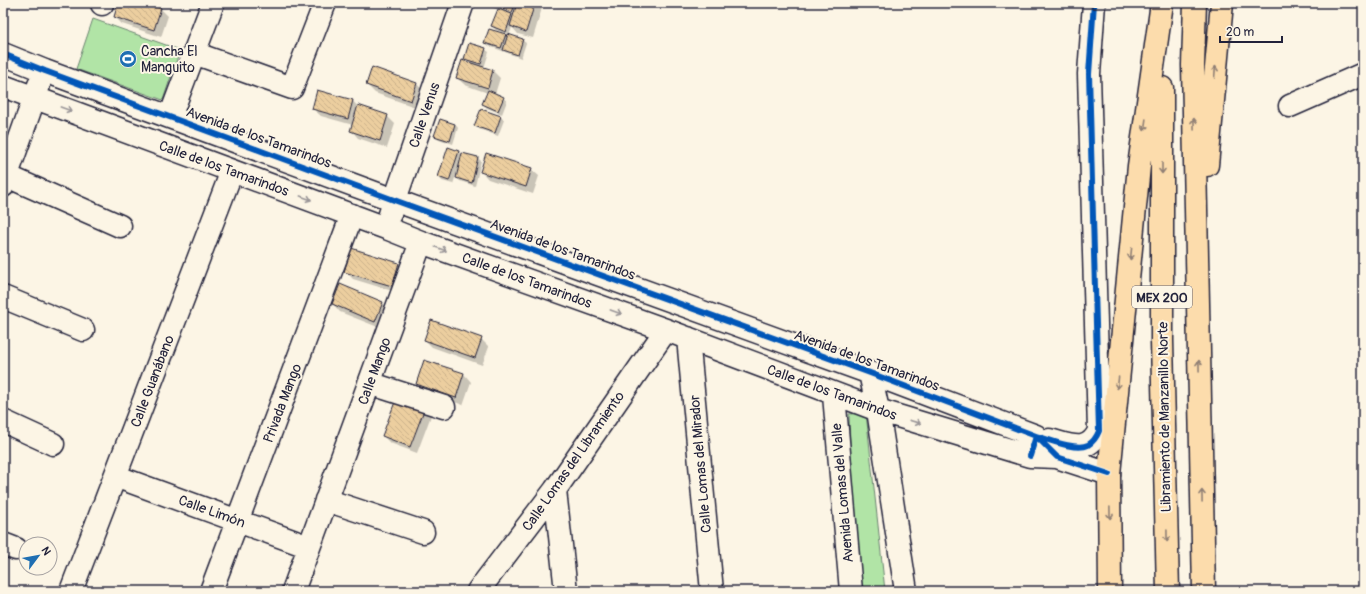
<svg xmlns="http://www.w3.org/2000/svg" width="1366" height="594" font-family="Pangolin,sans-serif">
  <defs>
    <pattern id="building-back-hatch" width="6" height="6" patternUnits="userSpaceOnUse"><rect width="6" height="6" fill="#ecce9f"/><path d="M-1 5l2 2M0 0l6 6M5-1l2 2" fill="none" stroke="#cab18a"/></pattern>
  </defs>
  <rect width="100%" height="100%" fill="#fcf5e5"/>
  <filter id="ink" filterUnits="userSpaceOnUse"><feTurbulence type="fractalNoise" baseFrequency=".025" numOctaves="2"/><feDisplacementMap in="SourceGraphic" scale="8" xChannelSelector="R" yChannelSelector="G"/><feConvolveMatrix kernelMatrix="1 2 1 2 8 2 1 2 1" color-interpolation-filters="sRGB"/></filter>
  <g filter="url(#ink)">
    <path fill="#b1e4a6" stroke="#6a8370" d="M93,19l87,31 -17,50 -87,-31z
      M866,413l19,178h-30l-6,-177z"/>
    <path fill="#0003" d="M119,3h25l17,6 7,7 -7,21 -39,-13 -7,-7z
      M300,3h25l-4,9z
      M486,3h51l5,5 -9,30 -15,-4 -6,-7 -3,9 13,4 4,3 -5,15 -32,-12 -4,-3 19,-9 4,3 1,-3 -13,-4 -4,-4 6,-16 -9,-4z
      M485,49l4,3 -5,16 9,3 7,7 -5,16 8,4 4,3 -5,13 -15,-6 -4,-4 5,-11 -23,-8 -8,-7 14,-14 -5,-6z
      M417,84l7,8 -6,16 -43,-15 -8,-8z
      M353,101l5,6 29,9 8,8 -8,24 -29,-10 -7,-8 2,-5 -32,-9 -8,-7z
      M501,117l3,3 -6,16 -19,-7 -4,-4z
      M455,124l3,4 -5,16 -14,-5 -4,-3z
      M449,149l10,3 4,4v-2l15,4 3,3 -6,25 -15,-5 -3,-3 1,-5 -1,-1 -4,12 -11,-3 -3,-4z
      M531,169l8,7 -6,18 -45,-15 -7,-8z
      M398,264l8,7 -7,22 -46,-14 -8,-8z
      M340,286l43,17 7,7 -7,19 -43,-17 -7,-8z
      M481,339l8,8 -7,18 -50,-18 -7,-7z
      M425,361l39,13 7,8 -8,23 -38,-14 -8,-7z
      M398,396l34,17 -15,40 -27,-10 -7,-7z"/>
    <path fill="url(#building-back-hatch)" stroke="#22223b" d="M118,3h29l14,5 -7,22 -40,-13z
      M490,3h26l-4,9z
      M517,3h18l-9,29 -16,-6z
      M498,9l14,5 -6,18 -15,-6z
      M489,29l17,5 -5,14 -17,-5z
      M508,34l15,5 -5,16 -15,-5z
      M469,43l17,5 -5,16 -17,-5z
      M462,60l31,10 -5,18 -32,-10z
      M372,67l45,16 -6,18 -45,-16z
      M317,90l36,10 -5,19 -36,-10z
      M488,90l16,7 -6,14 -16,-7z
      M358,105l30,10 -8,26 -30,-10z
      M481,109l20,7 -6,17 -21,-7z
      M440,119l15,5 -5,17 -16,-5z
      M448,147l11,4 -10,30 -11,-4z
      M462,153l16,4 -6,26 -16,-5z
      M486,153l46,15 -6,19 -46,-15z
      M351,248l48,15 -7,23 -48,-14z
      M340,284l43,18 -8,20 -43,-18z
      M431,320l51,18 -7,20 -51,-18z
      M424,360l40,13 -8,25 -40,-14z
      M398,394l28,11 -16,42 -28,-11z"/>
    <g fill="none" stroke-linecap="round" stroke-linejoin="round">
      <defs>
        <path id="minor" d="M102,4v-1
          M194,53l98,35 33,-85
          M3,54l42,17 349,129 476,173 166,63 21,21 52,17
          M3,86l383,142 35,14 245,88 212,80 152,46 27,1
          M1290,106l73,-32
          M170,117l43,-114
          M7,176l113,50
          M3,186l36,-101
          M390,214l73,-211
          M3,297l80,33
          M688,338l24,253
          M870,373l8,37 28,181
          M369,383l75,24
          M834,395l17,196
          M3,421l50,23
          M1049,440c21,5 38,15 50,-9l-10,-357 5,-71
          M115,476l194,71
          M555,490l11,101
          M326,500l97,32
          M3,544l13,5
          M71,591l161,-420
          M211,591l141,-376
          M293,591l128,-349
          M478,591l77,-101 111,-160"/>
        <path id="highway" d="M1195,3l-2,62 11,526
          M1162,88v253l6,250
          M1207,165l15,-162
          M1110,591l-1,-117 30,-308 23,-163"/>
      </defs>
      <use href="#minor" stroke="#22223b" stroke-width="25"/>
      <use href="#highway" stroke="#22223b" stroke-width="25"/>
      <use href="#minor" stroke="#fcf5e5" stroke-width="22"/>
      <use href="#highway" stroke="#fcdcac" stroke-width="22"/>
      <defs>
        <path id="cycleway" d="M3,54l42,17 349,129 476,173 166,63 21,21 52,17
          M1030,456l6,-20c13,4 41,15 52,9 5,-3 9,-9 11,-14l-10,-357 5,-71"/>
      </defs>
      <use href="#cycleway" stroke="#fcf5e5" stroke-width="8"/>
      <use href="#cycleway" stroke="#0057b8" stroke-width="6"/>
    </g>
    <defs><path id="oneway-shaft" d="M-6 0H5M1.5-3L5.5 0L1.5 3" fill="none" stroke-width="1.6" stroke-linecap="round" stroke-linejoin="round"/></defs>
    <g stroke="#8f7f74">
      <use href="#oneway-shaft" transform="translate(1215 72) rotate(-85)"/>
      <use href="#oneway-shaft" transform="translate(1194 124) rotate(-91)"/>
      <use href="#oneway-shaft" transform="translate(1145 125) rotate(98)"/>
      <use href="#oneway-shaft" transform="translate(1162 168) rotate(90)"/>
      <use href="#oneway-shaft" transform="translate(1131 254) rotate(96)"/>
      <use href="#oneway-shaft" transform="translate(1199 366) rotate(-91)"/>
      <use href="#oneway-shaft" transform="translate(1118 383) rotate(96)"/>
      <use href="#oneway-shaft" transform="translate(1202 496) rotate(-91)"/>
      <use href="#oneway-shaft" transform="translate(1110 513) rotate(89)"/>
      <use href="#oneway-shaft" transform="translate(1167 536) rotate(89)"/>
    </g>
    <g stroke="#9a9698">
      <use href="#oneway-shaft" transform="translate(66 109) rotate(20)"/>
      <use href="#oneway-shaft" transform="translate(306 198) rotate(20)"/>
      <use href="#oneway-shaft" transform="translate(441 249) rotate(20)"/>
      <use href="#oneway-shaft" transform="translate(616 312) rotate(20)"/>
      <use href="#oneway-shaft" transform="translate(915 422) rotate(16)"/>
    </g>
  </g>
  <defs>
    <symbol id="stadium-disc" viewBox="-11 -11 22 22"><circle r="9.5" fill="#1f6fb2" stroke="#fcf5e5"/><path d="M0-5a6.5 5 0 1 0 0 10a6.5 5 0 1 0 0-10ZM-3.5-1.8h7v3.6h-7Z" fill="#fff"/></symbol>
  </defs>
  <g fill-rule="evenodd">
    <use href="#stadium-disc" x="118" y="49" width="20" height="20"/>
  </g>
  <g text-anchor="middle" stroke-width="4" stroke-linejoin="round" paint-order="stroke">
    <rect fill="#fcf5e5" stroke="#63616e" stroke-width="1" x="1132" y="286" width="60" height="22" rx="3"/>
    <g font-size="13" font-weight="bold" fill="#22223b">
      <text x="1162" y="302">MEX 200</text>
    </g>
    <g font-size="14" fill="#22223b" stroke="#fcf5e5" text-anchor="start">
      <text x="141" y="56">Cancha El<tspan x="141" dy="16">Manguito</tspan></text>
    </g>
    <g font-size="14" fill="#22223b" stroke="#fcf5e5">
      <text transform="translate(424 115) rotate(-71)" y="5">Calle Venus</text>
      <text transform="translate(259 137) rotate(20)" y="5">Avenida de los Tamarindos</text>
      <text transform="translate(224 168) rotate(20)" y="5">Calle de los Tamarindos</text>
      <text transform="translate(563 249) rotate(20)" y="5">Avenida de los Tamarindos</text>
      <text transform="translate(527 280) rotate(20)" y="5">Calle de los Tamarindos</text>
      <text transform="translate(867 360) rotate(20)" y="5">Avenida de los Tamarindos</text>
      <text transform="translate(374 371) rotate(-70)" y="5">Calle Mango</text>
      <text transform="translate(152 381) rotate(-69)" y="5">Calle Guanábano</text>
      <text transform="translate(832 392) rotate(20)" y="5">Calle de los Tamarindos</text>
      <text transform="translate(282 403) rotate(-69)" y="5">Privada Mango</text>
      <text transform="translate(1164 417) rotate(-91)" y="5">Libramiento de Manzanillo Norte</text>
      <text transform="translate(573 461) rotate(-55)" y="5">Calle Lomas del Libramiento</text>
      <text transform="translate(700 464) rotate(-95)" y="5">Calle Lomas del Mirador</text>
      <text transform="translate(842 493) rotate(-95)" y="5">Avenida Lomas del Valle</text>
      <text transform="translate(212 511) rotate(20)" y="5">Calle Limón</text>
    </g>
  </g>
  <rect width="1366" height="594" fill="none" stroke="#fcf5e5" stroke-width="16"/>
  <rect x="8" y="8" width="1350" height="578" fill="none" stroke="#22223b" stroke-width="1.5" filter="url(#ink)"/>
  <g transform="translate(38 556) rotate(58)"><circle r="19" fill="#fcf5e5" stroke="#a5a1a1"/>
  <path d="M0-3L7 15L0 10L-7 15Z" fill="#1f6fb2"/>
  <text y="-6" font-size="11" font-weight="bold" text-anchor="middle" fill="#22223b">N</text>
  </g>
  <path d="M1220 36v6h62v-6" fill="none" stroke="#22223b" stroke-width="2"/>
  <text x="1226" y="36" font-size="12" fill="#22223b" stroke="#fcf5e5" stroke-width="3" paint-order="stroke">20 m</text>
</svg>
